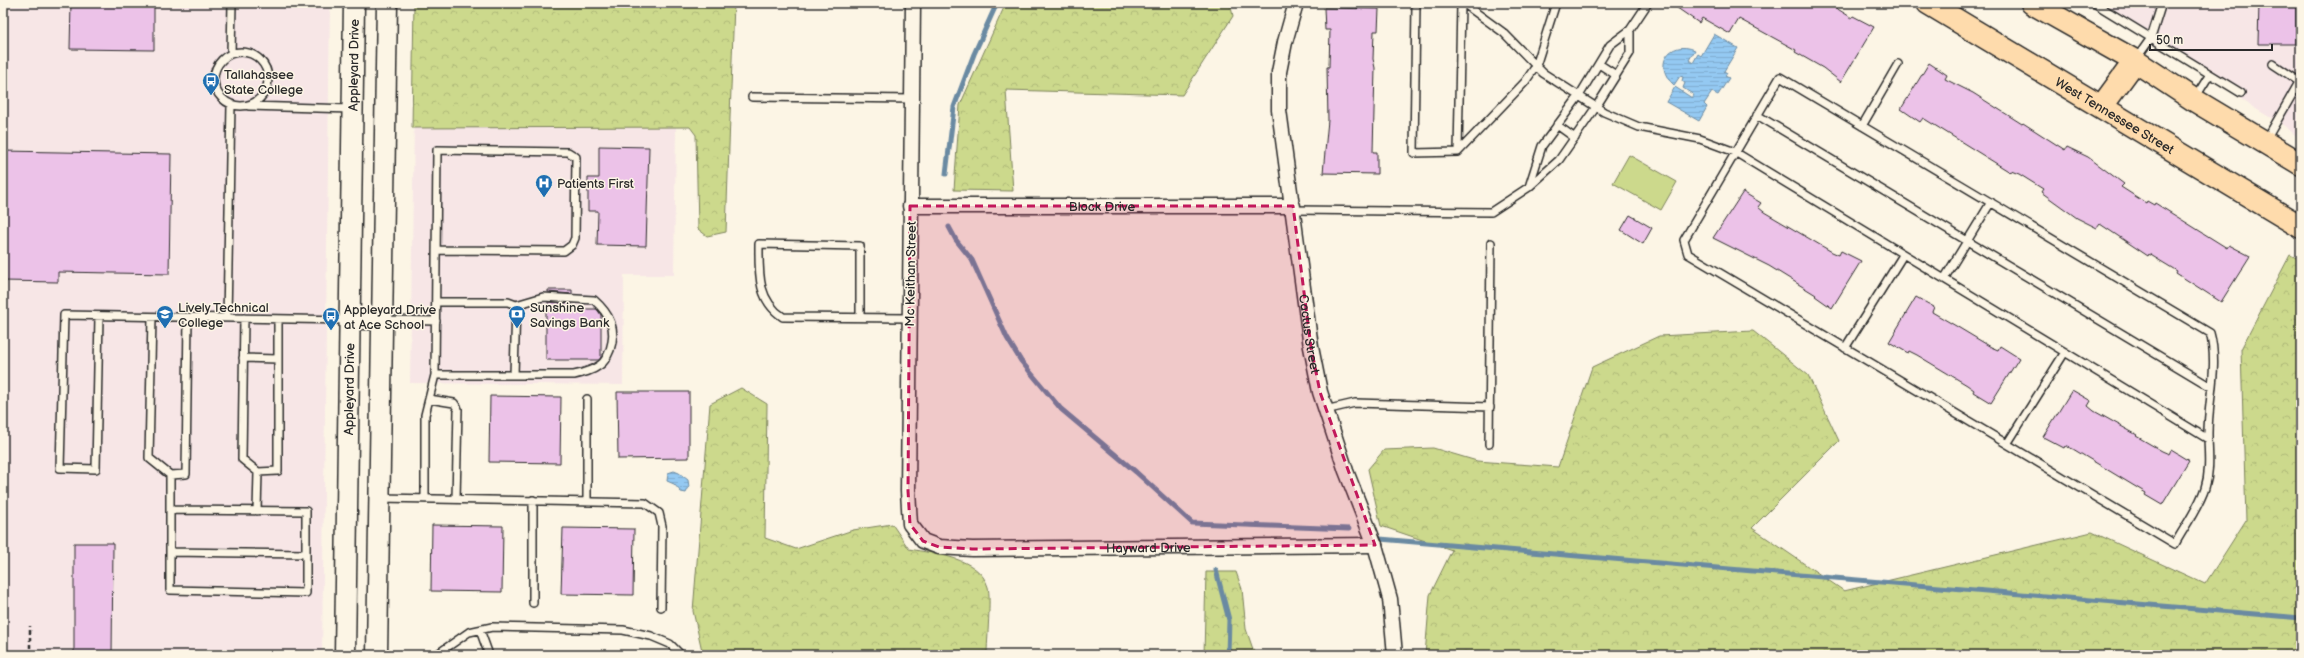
<svg xmlns="http://www.w3.org/2000/svg" width="2304" height="658" font-family="'Balsamiq Sans',sans-serif">
  <defs>
    <pattern id="forest-crowns" width="20" height="18" patternUnits="userSpaceOnUse"><rect width="20" height="18" fill="#ccd98c"/><path d="M2 6a3 3 0 1 1 6 0M12 15a3 3 0 1 1 6 0" fill="none" stroke="#afba79"/></pattern>
    <pattern id="water-rules" width="6" height="5" patternUnits="userSpaceOnUse"><rect width="6" height="5" fill="#94c9f2"/><path d="M0 2.5h6" fill="none" stroke="#80add0"/></pattern>
  </defs>
  <rect width="100%" height="100%" fill="#fcf5e5"/>
  <filter id="ink" filterUnits="userSpaceOnUse"><feTurbulence type="fractalNoise" baseFrequency=".025" numOctaves="2"/><feDisplacementMap in="SourceGraphic" scale="8" xChannelSelector="R" yChannelSelector="G"/><feConvolveMatrix kernelMatrix="1 2 1 2 8 2 1 2 1" color-interpolation-filters="sRGB"/></filter>
  <g filter="url(#ink)">
    <path fill="#f7e6e6" d="M3,3h327l-8,652h-319z
      M2105,3h196v137l-15,-13 -35,-21z
      M414,122l262,3 -2,150h-50l-1,110 -213,-2z"/>
    <path fill="#ccd98c" stroke="#7c825c" d="M1629,155l48,27 -16,28 -48,-27z"/>
    <path fill="url(#forest-crowns)" stroke="#7c825c" d="M414,3h320l-8,229 -19,4 -9,-7 -2,-94 -6,-8 -278,1z
      M1006,3h224l3,13 -51,79 -176,-5 7,101 -59,-1 6,-85z
      M2290,255l11,5v395h-876l5,-60 22,-45 -71,-24 -13,-57 16,-19 49,-2 44,13 81,6 34,-100 67,-31 94,-5 55,44 31,66 -87,87 92,63 248,-59 113,52 41,-64 -5,-171z
      M741,388l26,16 -2,134 31,11 57,-19 39,-6 17,25c26,5 70,8 79,38 3,11 -1,54 -1,68h-284l-10,-44 17,-207z
      M1206,572h30l6,17 4,40 9,26h-51z"/>
    <path fill="url(#water-rules)" stroke="#6a8aa2" d="M1714,34l24,14 -14,23 3,2 -2,3 4,2 -11,17 -6,-3 -8,12 3,3 -8,14 -33,-19 9,-15 17,11 2,-3 -11,-7 2,-5 -3,-2 1,-4 -3,-1 -6,9c-22,-19 -5,-46 21,-35l-6,10 4,3 5,-9 3,2z
      M674,471l5,2 9,7 1,7 -3,6 -5,-1 -7,-8 -7,-3 1,-8z"/>
    <g fill="none" stroke-linecap="round" stroke-linejoin="round">
      <path stroke="#6a8aa2" stroke-width="5" d="M946,174l8,-67 20,-53 23,-51
        M949,227l7,13 16,20 35,78 14,23 40,48 75,63 56,51 157,6
        M1380,539l921,79
        M1216,570l13,50 -1,35"/>
    </g>
    <path fill="#ecc2e8" stroke="#2b2b2b" d="M71,3h83v47l-84,-1z
      M1670,3h158l24,15 1,-2 21,11 -33,55 -18,-14 -28,-16 1,-2 -57,-31 -9,15 -28,-16 -3,5z
      M2259,3h37v41h-38z
      M1324,8l55,1 -1,22h-4l-1,28 2,9 -2,84h4v22l-54,-1 5,-53 -1,-53h2l1,-37h-5z
      M1929,63l18,12 -2,4 28,14 49,31 1,-1 42,27 2,-3 21,10 36,27 -3,3 25,16 1,-2 7,4 1,-2 72,45 2,-3 21,11 -29,46 -45,-29 1,-2 -28,-17 -1,2 -48,-32 -3,4 -20,-10 -36,-26 2,-3 -24,-15 -8,-3 -1,1 -87,-54 -3,4 -19,-13z
      M599,146l50,1 -3,99 -49,-1 1,-34h-10v-33h11z
      M3,151l168,3 -2,120 -111,-2v10l-55,-1z
      M1743,192l18,11 -3,4 6,5 68,40 7,3 2,-4 20,10 -29,47 -17,-12 1,-1 -47,-29 -56,-28z
      M1630,215l22,13 -9,16 -22,-14z
      M548,290h24v4l-24,-2z
      M1916,297l18,10 -2,5 24,14 35,21 7,3 2,-4 19,12 -28,45 -18,-11 1,-2 -7,-5 -50,-30 -8,-4 -1,2 -19,-11z
      M548,302l24,2v5h25l4,6v42l-2,3h-53v-51h2z
      M2072,390l19,11 -3,5 6,5 43,24 -1,1 26,15 7,3 2,-4 18,11 -27,44 -17,-10 1,-2 -73,-44 -8,-3 -1,2 -21,-11z
      M617,392h72v66l-71,1z
      M490,396l71,1 -1,66 -71,-1z
      M432,525l71,1 -1,66 -71,-1z
      M563,528l71,1 -1,66 -72,-1z
      M74,543h39l-1,112h-38z"/>
    <g fill="none" stroke-linecap="round" stroke-linejoin="round">
      <defs>
        <path id="service" d="M1416,3l-2,150 44,-1 67,-70 11,-16 20,-63
          M1463,3l41,30 39,40 61,39 35,15 61,12 35,13 473,287
          M2094,3l147,90
          M214 79a27 27 0 1 1 54 0a27 27 0 1 1-54 0Z
          M231,54l1,-51
          M2136,59l15,-21 11,-35
          M1599,64l17,11
          M2273,64l27,18
          M1780,77l430,256c9,32 -2,67 -2,100 0,19 3,36 -3,55 -6,19 -20,38 -30,56l-487,-290 -4,-14z
          M752,97l160,2
          M2195,98l15,-24
          M249,106l102,3
          M1757,115l454,272
          M1557,125l18,13
          M1862,126l36,-62
          M2266,140l35,-61
          M1458,152l3,-149
          M1529,187l13,-41 37,-50 31,-51 20,-15 18,-27
          M1293,210l198,2 38,-25 30,-27 37,-53 34,-54v-23
          M1944,279l47,-77
          M99,316l-3,153 -36,-1 4,-153 283,5
          M152,317l-3,141 21,17 16,-1 2,-157
          M860,317v-71l-101,-2c0,29 -2,56 24,73l126,1
          M227,318l4,-214
          M244,318l-2,141 16,13 20,-1v-152
          M384,320l52,1
          M1845,348l58,-93
          M243,358l35,1
          M435,375h139c9,-2 18,-4 26,-10 5,-3 8,-10 10,-15 7,-21 0,-36 -16,-50l-51,-3 -27,8 -8,-3h-72
          M514,375l2,-70
          M429,399l25,4 4,6 -2,90
          M1325,410l30,-7 135,4
          M1489,444l2,-201
          M2007,444l58,-92
          M170,475v115l136,3v-82l-135,-1
          M380,498l265,5 14,10 3,13 -1,81
          M425,498v-83l10,-40 2,-225 131,2 8,5 -1,81 -3,7 -8,6 -128,-1
          M587,501v-102
          M257,511l1,-39
          M171,552l135,2
          M533,603v-103
          M480,630l9,25
          M436,655l33,-23 23,-5 131,3 28,6 19,8 11,11"/>
        <g id="minor">
          <path id="s1" d="M913,3l-5,488 2,33 13,17 16,6 33,2 403,-4"/>
          <path id="s2" d="M1296,3l-11,39 -6,30v38l32,237 9,45 26,79 29,74 15,54 5,56"/>
          <path id="s3" d="M910,206h383"/>
        </g>
        <path id="tertiary" d="M350,320h32"/>
        <g id="secondary">
          <path id="s4" d="M345,655l9,-652"/>
          <path d="M377,655l10,-652"/>
        </g>
        <g id="primary">
          <path id="s5" d="M1928,3l373,224"/>
          <path d="M2032,3l103,58 59,39 107,64"/>
          <path d="M2102,106l33,-45"/>
        </g>
      </defs>
      <use href="#service" stroke="#2b2b2b" stroke-width="10"/>
      <use href="#minor" stroke="#2b2b2b" stroke-width="17"/>
      <use href="#tertiary" stroke="#2b2b2b" stroke-width="21"/>
      <use href="#secondary" stroke="#2b2b2b" stroke-width="23"/>
      <use href="#primary" stroke="#2b2b2b" stroke-width="25"/>
      <path stroke="#2b2b2b" stroke-width="2.5" stroke-dasharray="4 3" stroke-linecap="butt" d="M30,655v-29"/>
      <use href="#service" stroke="#fcf5e5" stroke-width="7"/>
      <use href="#minor" stroke="#fcf5e5" stroke-width="14"/>
      <use href="#tertiary" stroke="#fcf5e5" stroke-width="18"/>
      <use href="#secondary" stroke="#fcf5e5" stroke-width="20"/>
      <use href="#primary" stroke="#fedbac" stroke-width="22"/>
    </g>
  </g>
  <path fill="#c2185b" fill-opacity="0.2" stroke="#c2185b" stroke-width="3" stroke-dasharray="8 5" stroke-linejoin="round" d="M910,206h383l18,141 9,45 55,153 -403,4 -33,-2 -16,-6 -13,-17 -2,-33z"/>
  <defs>
    <symbol id="bus-pin" viewBox="-11 -11 22 30"><path d="M0 17L-7.5 6A9.5 9.5 0 1 1 7.5 6Z" fill="#1f6fb2" stroke="#fcf5e5"/><path d="M-5-6H5V4H4V6H2V4H-2V6H-4V4H-5ZM-3.5-4V0h7V-4ZM-3.5 1.2v1.5H-2V1.2ZM2 1.2v1.5H3.5V1.2Z" fill="#fff"/></symbol>
    <symbol id="hospital-pin" viewBox="-11 -11 22 30"><path d="M0 17L-7.5 6A9.5 9.5 0 1 1 7.5 6Z" fill="#1f6fb2" stroke="#fcf5e5"/><path d="M-5-5h3v3.5h4V-5h3V5h-3V1.5h-4V5h-3Z" fill="#fff"/></symbol>
    <symbol id="university-pin" viewBox="-11 -11 22 30"><path d="M0 17L-7.5 6A9.5 9.5 0 1 1 7.5 6Z" fill="#1f6fb2" stroke="#fcf5e5"/><path d="M0-5L7-2L0 1L-7-2ZM-4 1L0 2.5L4 1V4Q0 6-4 4Z" fill="#fff"/></symbol>
    <symbol id="bank-pin" viewBox="-11 -11 22 30"><path d="M0 17L-7.5 6A9.5 9.5 0 1 1 7.5 6Z" fill="#1f6fb2" stroke="#fcf5e5"/><path d="M-6-4H6V4H-6ZM0-2.3a2.3 2.3 0 1 0 0 4.6a2.3 2.3 0 1 0 0-4.6Z" fill="#fff"/></symbol>
  </defs>
  <g fill-rule="evenodd">
    <use href="#bus-pin" x="201" y="71" width="20" height="27"/>
    <use href="#hospital-pin" x="534" y="173" width="20" height="27"/>
    <use href="#university-pin" x="155" y="304" width="20" height="27"/>
    <use href="#bank-pin" x="507" y="304" width="20" height="27"/>
    <use href="#bus-pin" x="321" y="306" width="20" height="27"/>
  </g>
  <g text-anchor="middle" stroke-width="3" stroke-linejoin="round" paint-order="stroke">
    <g font-size="13" fill="#2b2b2b" stroke="#fcf5e5">
      <text dy="5" stroke="none"><textPath href="#s4" startOffset="590">Appleyard Drive</textPath></text>
      <text dy="5" stroke="none"><textPath href="#s5" startOffset="218">West Tennessee Street</textPath></text>
      <text dy="5" stroke="none"><textPath href="#s3" startOffset="192">Block Drive</textPath></text>
      <text transform="translate(910 274) rotate(-89)" y="5">Mc Keithan Street</text>
      <text dy="5" stroke="none"><textPath href="#s2" startOffset="335">Cactus Street</textPath></text>
      <text dy="5" stroke="none"><textPath href="#s4" startOffset="266">Appleyard Drive</textPath></text>
      <text dy="5" stroke="none"><textPath href="#s1" startOffset="769">Hayward Drive</textPath></text>
    </g>
    <g font-size="13" fill="#2b2b2b" stroke="#fcf5e5" text-anchor="start">
      <text x="224" y="79">Tallahassee<tspan x="224" dy="15">State College</tspan></text>
      <text x="557" y="188">Patients First</text>
      <text x="178" y="312">Lively Technical<tspan x="178" dy="15">College</tspan></text>
      <text x="530" y="312">Sunshine<tspan x="530" dy="15">Savings Bank</tspan></text>
      <text x="344" y="314">Appleyard Drive<tspan x="344" dy="15">at Ace School</tspan></text>
    </g>
  </g>
  <rect width="2304" height="658" fill="none" stroke="#fcf5e5" stroke-width="16"/>
  <rect x="8" y="8" width="2288" height="642" fill="none" stroke="#2b2b2b" stroke-width="1.5" filter="url(#ink)"/>
  <path d="M2150 44v6h122v-6" fill="none" stroke="#2b2b2b" stroke-width="2"/>
  <text x="2156" y="44" font-size="12" fill="#2b2b2b" stroke="#fcf5e5" stroke-width="3" paint-order="stroke">50 m</text>
</svg>
